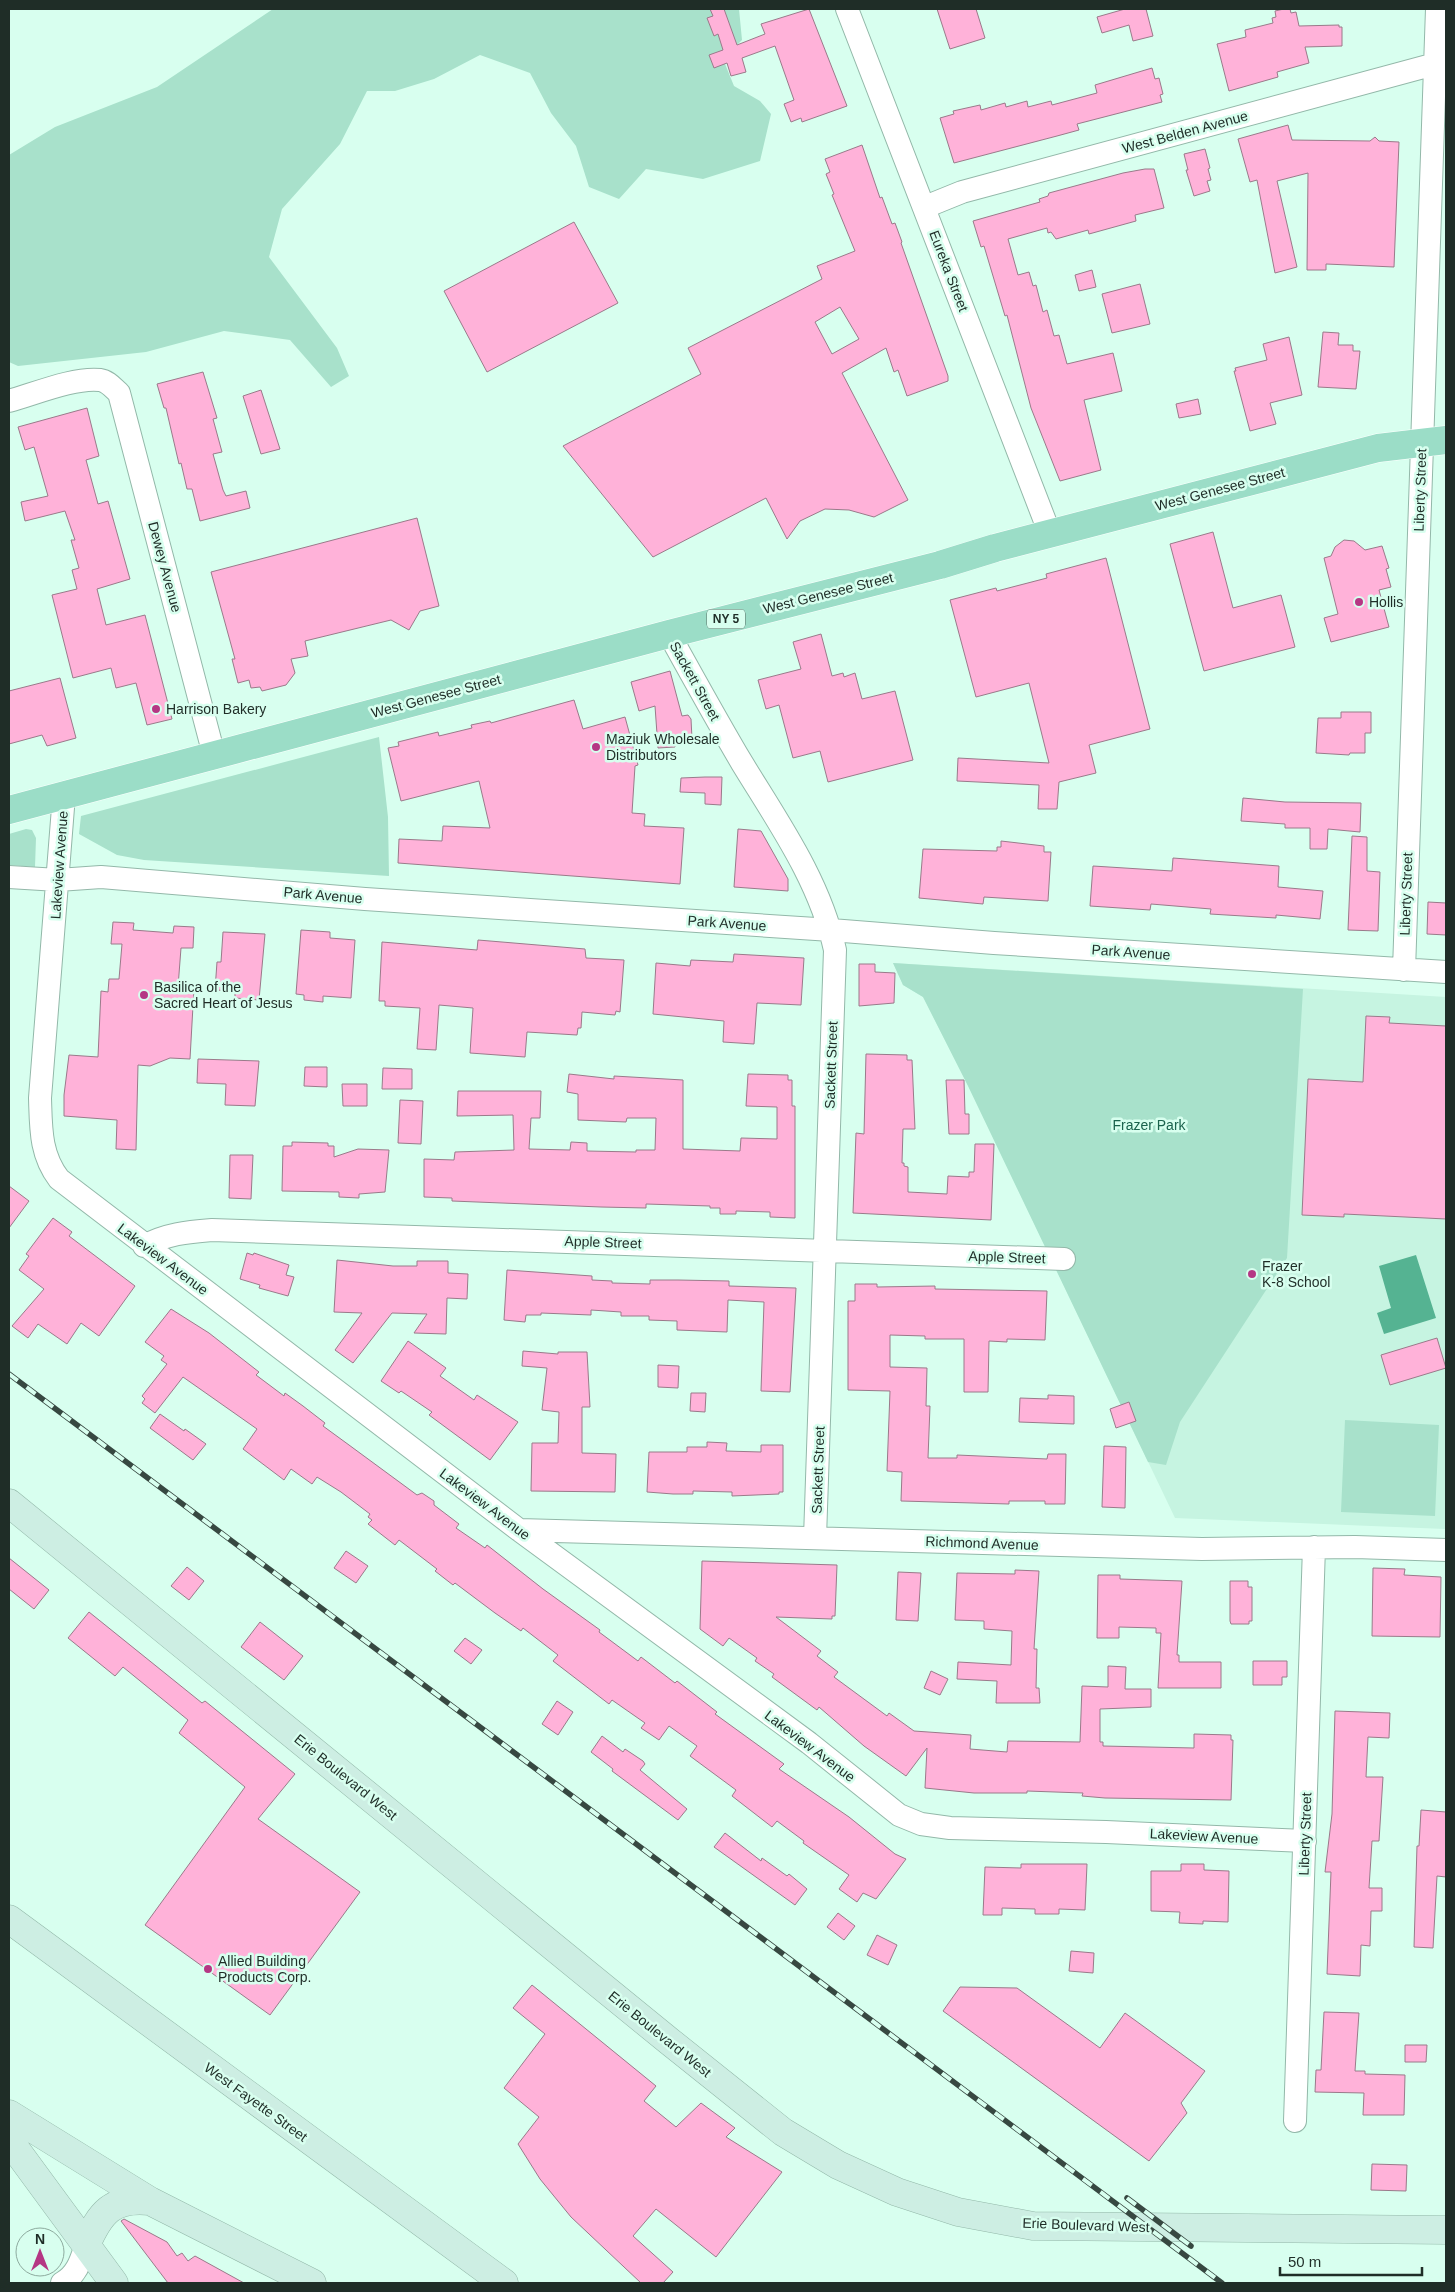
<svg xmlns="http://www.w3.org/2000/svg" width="1455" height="2292" font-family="Arial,sans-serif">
  <rect width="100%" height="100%" fill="#d8ffef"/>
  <path fill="#c6f4e1" d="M893,963l553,34 -1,532 -270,-11 -207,-433 -45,-88 -20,-12z"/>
  <path fill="#a8e1cb" d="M273,9h466l3,31 -19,19 11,27 26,15 11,13 -11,47 -57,18 -57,-10 -27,30 -30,-12 -13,-41 -25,-33 -21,-40 -50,-18 -46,24 -39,12h-28l-27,53 -58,65 -13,48 68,91 12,28 -18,11 -41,-47 -66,-9 -78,21 -128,14 -9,-4v-207l46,-28 102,-40z
    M379,737l9,80 1,59 -245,-16 -27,-5 -38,-21 2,-18z
    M26,829l6,1 4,8 -1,29 -26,-2v-31z
    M893,963l410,26 -16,269 -107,164 -14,43 -18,-3 -180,-376 -45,-89 -20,-12z
    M1345,1420l94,5 -4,91 -94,-4z"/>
  <path fill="#55b392" d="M1416,1255l20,63 -52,16 -7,-21 14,-5 -12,-42z"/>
  <path fill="#ffb2d9" stroke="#9a7a8a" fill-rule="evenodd" d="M710,9h14l13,36 28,-11 -4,-10 48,-15 38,97 -45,16 -1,-4 -10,4 -7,-18 10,-4 -19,-54 -33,12 4,14 -15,4 -4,-13 -13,5 -5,-13 14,-5 -5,-16 -4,2 -7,-18 6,-2z
    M937,9h39l9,29 -35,11z
    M1125,9h21l7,27 -20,5 -4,-16 -27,8 -5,-16z
    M1284,9h6l1,4 5,-1 3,14 40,-1v2h3v19l-37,1 4,16 -32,9 1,5 -49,14 -12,-47 29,-7 -1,-7 28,-7 -1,-5 4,-1 -1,-6z
    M1152,68l3,11 4,-1 4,16 -3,1 2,7 -85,22 2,6 -22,6 -103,27 -14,-45 14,-4 -1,-3 27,-6 1,5 24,-7 1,4 21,-6 1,6 23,-6 1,4 45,-12 -2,-8z
    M1288,125l4,15 78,1 5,-4 4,4 20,1 -5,125 -68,-3v6h-19l1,-97 -31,8 20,86 -22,6 -18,-93 -7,2 -12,-43z
    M862,145l18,53 2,-1 10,27 3,-1 7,19 -1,1 47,133v5l-41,15 -9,-26 -4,2 -8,-24 -44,25 66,127 -34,17 -25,-7 -24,-1 -25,12 -13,18 -21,-41 -113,59 -90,-111 138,-72 -13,-26 134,-69 -5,-13 38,-15 -23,-56 2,-1 -8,-20 4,-2 -5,-13zM840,307l19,32 -27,15 -17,-32z
    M1205,149l5,19 -2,1 3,11 -4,1 3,10 -16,5 -8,-26h2l-4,-16z
    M1145,169h9l10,39 -29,7 1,6 -47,13 -1,-4 -32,9 -5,-7 -3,1 -1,-5 -39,11 10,36 11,-3 4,14 3,-1 7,27 4,-2 7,26 5,-1 8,29 46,-11 9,38 -38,9 17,70 -41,11 -29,-73 -24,-93 -2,1 -21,-70 -3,1 -8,-26 67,-19 -1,-3 9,-3 1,-3 74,-20z
    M574,222l44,81 -131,69 -43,-81z
    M1092,270l4,17 -17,4 -4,-16z
    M1140,284l10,40 -38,9 -10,-39z
    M1323,332l16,1 -1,12h15v6h7l-4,38 -38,-2z
    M1289,337l13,58 -32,8 6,21 -26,7 -16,-60h2l-1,-3 32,-8 -4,-16z
    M203,372l14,46 -4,1 9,33 -9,2 10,36 3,6 20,-5 4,17 -50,13 -8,-32h-5l-6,-26 -2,1 -13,-56h-2l-7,-24z
    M261,390l19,59 -19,5 -18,-58z
    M1198,399l3,15 -22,4 -3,-14z
    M87,408l12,48 -13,4 12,44 10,-3 22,78 -33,10 9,36 39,-10 27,104 -25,6 -11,-42 -20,5 -5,-20 -38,10 -21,-83 25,-6 -5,-19 7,-2 -8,-28h4l-10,-29 -40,10 -4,-19 27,-6 -14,-49 -9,3 -7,-23z
    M417,518l22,88 -19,5 -11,19 -18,-10 -86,21 3,15 -17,3 4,14 -9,12 -24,6 -2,-4 -9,1 -2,-8 -11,3 -6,-24h3l-24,-87z
    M1213,532l20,76 48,-13 14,52 -91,24 -34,-127z
    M1344,540l10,1 11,9 17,-4 7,22 -3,1 5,18 -12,3 10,37 -58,15 -7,-24 14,-4 -14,-56 7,-2 4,-9z
    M1106,558l44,171 -61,16 7,28 -37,9 -2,27h-19l1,-24 -82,-4 1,-23 91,5 -20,-80 -53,14 -26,-97 46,-12 1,3 50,-13 -1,-4z
    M821,634l11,42 11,-3 1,4 11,-4 7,26 33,-8 18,69 -85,22 -8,-31 -27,7 -14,-53 -13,4 -8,-29 43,-11 -8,-27z
    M670,671l12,45 6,-1 3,4 1,20 -18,2 1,6 -17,1 -3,-42 -16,5 -8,-29z
    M60,678l16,60 -29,8 -5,-11 -33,9v-53z
    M574,700l9,29 42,-12 13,48 -3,1 -3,47 13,1 -1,12 40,2 -4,56 -282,-21 1,-24 43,2 1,-15 47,2 -11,-47 -78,20 -13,-53 11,-2 -1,-4 40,-10 1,4 33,-8 -1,-3 19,-4 1,2z
    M1341,712h30v21h-6v20h-15l-1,2 -33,-2 2,-35h23z
    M705,777h17l-1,28 -16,-1v-11l-25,-1 1,-14z
    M1243,798l42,4 76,1 -1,29 -32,-3 -1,20h-17v-21h-25v-4l-44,-3z
    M738,829l23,2 27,48v12l-54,-4z
    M1352,836l15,1v34l13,1 -2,59 -30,-1z
    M1001,841l43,5v6h7l-3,49 -64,-4 -1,7 -64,-6 4,-49 74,2v-4h4z
    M1173,858l106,8 -1,21 45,4 -3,28 -44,-4v3l-66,-4 1,-5 -60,-5 -1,6 -60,-4 3,-40 79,5z
    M1428,902l18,1v32l-19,-1z
    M113,922l21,1 -1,7 40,3 1,-7 20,1 -1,21h-12l-3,39 16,1 -4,71 -20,-1 -20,8 -12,-1 -2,85 -20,-1 1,-29 -53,-4v-21l5,-40 29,2 3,-66 7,1 1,-13h10l3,-35h-11z
    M301,930l29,2v6l25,2 -4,58 -28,-2v6l-19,-2v-5l-8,-1z
    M223,932l42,2 -6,66 -24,-2v-7l-20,-1 2,-28h4z
    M478,940l107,9 1,9 38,2 -4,52 -4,-1 -1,4 -33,-3 -1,16h-3l-1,7 -50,-3 -2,25 -55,-4 3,-45 -34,-3 -3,45 -19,-1 3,-41 -35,-2v-5h-6l3,-59 95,8z
    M734,954l70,4 -3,47 -44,-2 -3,41 -31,-2 1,-21 -71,-7 3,-51 34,3 1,-6 42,2z
    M859,964h16v8l20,1 -1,30 -35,3z
    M1366,1016l24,1 -1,6 57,3v193l-102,-5v3l-42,-2 6,-136 55,3z
    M866,1054l41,1v5h5l3,69h-12l-1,34h2v3l4,1v25l39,2 1,-18 21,1v-5h5l1,-28h19l-3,76 -138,-7 3,-80 8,1z
    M198,1059l61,2 -4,45 -30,-1 1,-21 -29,-1z
    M305,1067h22v20l-23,-1z
    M383,1068l29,1v20h-30z
    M569,1074l45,5v-3l69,4v69l57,2 1,-13 36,1v-32l-31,-1 2,-32 40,1v5h4v26h3v112l-25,-1v-5l-34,-1v3h-16v-6h-10v-2l-64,-2v4l-45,-1 -149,-6v-3l-28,-1v-38l30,1 1,-8 59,-2 -1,-35 -56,1 1,-25h83l-1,27h-9l-2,31 41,1 1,-8 16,1v8l49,1v-2h19l1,-32h-29l-1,4 -48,-2v-26l-11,-2z
    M946,1080h18l1,34h4v20h-20z
    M342,1084h25v22h-24z
    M400,1100l23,1 -2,43 -23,-1z
    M292,1142l36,1v3h6v11l24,-8 31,1 -4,42 -26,2v4l-20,-1v-5l-57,-1 1,-45h9z
    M230,1155h23l-2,44 -22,-1z
    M9,1186l20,15 -20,27z
    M53,1218l19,14 -3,4 66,50 -36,50 -18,-13 -14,21 -29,-20 -10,14 -16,-12 32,-37 -25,-19 10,-14 -3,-2z
    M247,1253l6,2 1,-2 35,12 -3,10 8,2 -6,19 -29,-8 1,-3 -20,-6z
    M337,1260l56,6h24v-5h31v12l20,1 -1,25 -20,-1 -1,36 -32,-1 13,-19 -35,-1 -39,50 -18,-13 27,-37 -28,-1z
    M507,1270l85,6v4l20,1v2l38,1v-4h28l51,1v5l67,2 -6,104 -29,-1 3,-89 -36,-2 -1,32 -50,-2v-9l-28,-1v-4h-28v-4l-30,-2v5l-50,-2v2h-15l-1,7 -21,-2z
    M855,1284h22v3l58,-1v3l112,2 -2,49 -38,-1v3l-18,-1 -1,51h-24v-53h-39v-3l-35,-1v32l37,1 -1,38h4l-2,52h29v-3l90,4 1,-5h18l-1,50h-20v-3h-36v3l-108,-3 1,-29 -15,-1 3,-80 -42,-1v-89h7z
    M171,1309l38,24 50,39 -3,3 28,21 1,-3 18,13 22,17 -2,3 26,19 68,50 5,-2 12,8v4l25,19 -3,4 29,20 2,-3 56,44 57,41 -1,2 39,29 3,-4 34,26 2,-2 40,31 -2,2 69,50 -5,5 70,48 46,37 11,5 -30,40 -13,-6 -6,9 -18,-13 10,-14 -46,-32 1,-2 -27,-20 -5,6 -40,-31 4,-6 -46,-34 7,-10 -28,-20 -10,14 -18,-12 4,-5 -33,-23 -3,4 -56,-43 5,-6 -35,-27 -2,3 -26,-18 -40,-30 -2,2 -18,-14 2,-2 -38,-29 -4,5 -27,-21 4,-4 -4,-3 2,-3 -29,-22 -24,-15 -5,7 -21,-15 -7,11 -41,-31 14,-20 -74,-52 -28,36 -13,-10 3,-4 -3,-3 25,-32 -6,-4 3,-4 -19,-14z
    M1437,1338l9,30 -56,17 -9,-30z
    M408,1341l38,27 -6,8 34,24 3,-5 41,27 -28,38 -61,-45 3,-3 -31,-21 -2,2 -18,-12z
    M523,1351l35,3v-2h29l3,55h-8v46l34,1 -1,38 -84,-1 1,-48h26l1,-31 -17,-2 5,-42 -25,-2z
    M658,1365l21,1 -1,22 -20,-1z
    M691,1393h15l-1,19 -15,-1z
    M1048,1395l26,1v28l-55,-2 1,-24 28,1z
    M1129,1402l7,19 -20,7 -6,-19z
    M160,1414l24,17 1,-2 21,15 -13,16 -43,-32z
    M707,1442l20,1 -1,8 35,1v-7h22v47h-4v2l-47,2v-4l-39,-1v3h-20l-26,-2 2,-40h38v-5h20z
    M1104,1446l22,1 -1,61 -23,-1z
    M346,1551l22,15 -12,17 -22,-15z
    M9,1558l40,32 -15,19 -25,-20z
    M702,1561l135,4 -2,51h-3v3l-56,-2 45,34 -4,5 21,16 -4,5 53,39 2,-3 25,18 57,4 -1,14 37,3 1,-11 72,1 2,-56 26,1v-21l18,1 -1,22h26v18l-51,2v33h3v4l91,2v-14l37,1v5h2l-2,60 -126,-2 -23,-2 1,-3 -56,-2v2h-53l-49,-5 2,-40 -21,28 -42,-30 -45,-39 -2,3 -45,-33 2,-3 -19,-13 2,-3 -28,-20 -6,8 -23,-17z
    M187,1567l17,14 -15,19 -18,-14z
    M1373,1568l32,1 -1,6 37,2 -1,60 -68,-1z
    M1015,1570l24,1 -5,78h3l-1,39h3l1,15h-44l1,-22 -40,-2 1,-17 53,3 1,-34 -28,-2v-8l-29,-1 2,-47 58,1z
    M898,1572l23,1 -3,48 -22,-1z
    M1098,1575h22v4l62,2 -5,74h2v7h42v26h-63l3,-55h-5v-5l-37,-1v11h-22z
    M1230,1581h18v6h4v34h-3v3h-18l-1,-3z
    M89,1612l113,91 3,-2 90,73 -37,45 102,73 -90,123 -125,-90 100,-138 -66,-54 9,-13 -65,-53 -8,9 -47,-38z
    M260,1622l43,34 -19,24 -43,-33z
    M465,1638l17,12 -11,14 -17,-13z
    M1253,1661h34v16h-5v8h-29z
    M931,1671l17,8 -8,16 -16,-7z
    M557,1701l16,11 -15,23 -16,-11z
    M1335,1711l55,2 -1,25 -21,-1 -2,40h17l-4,64h-7l-3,47h13v23h-11l-1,35 -9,-1 -1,31 -33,-2 4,-102h-6l7,-58z
    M602,1736l21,16 2,-3 18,12 2,3 -5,6 47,39 -9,11 -66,-49 1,-2 -22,-17z
    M1421,1810l25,2v65l-9,-1 -4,72 -19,-1 3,-101h2z
    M725,1833l36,28 1,-3 25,18 2,-2 18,15 -12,16 -81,-58z
    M1021,1864h66l-2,46 -26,-1v5h-24v-5l-33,-1v7h-19l2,-48 36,1z
    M1181,1864h23v6l25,1 -1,51 -25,-1v3l-24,-1 1,-11 -29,-1v-40h30z
    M838,1913l17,13 -11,14 -17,-13z
    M877,1935l20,10 -9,20 -21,-10z
    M1071,1951l23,2 -1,20 -24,-2z
    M532,1985l124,101 -12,15 32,26 25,-24 34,25 -9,9 56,35 -66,85 -60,-48 -23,27 40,36 -10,11h-22l-70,-66 -31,-38 -22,-35 21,-27 -35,-29 41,-54 -32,-26z
    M960,1987l57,1 83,60 25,-35 80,58 -24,32 6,10 -38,48 -206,-150z
    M1324,2012l35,1 -4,58h10v3l40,1 -1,40h-41l1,-22 -49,-1 1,-22h5z
    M1405,2045h22l-1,17h-21z
    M1372,2164l35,1 -1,26 -35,-1z
    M124,2219l43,23 10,14 5,-3 6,8 7,-5 49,27h-76l-47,-62z"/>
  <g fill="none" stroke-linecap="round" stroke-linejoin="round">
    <defs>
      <path id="street" d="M847,9l203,525
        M925,207l37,-15 484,-131
        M9,401c25,-7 66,-24 91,-21 8,1 13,8 19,13l95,362
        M669,634c24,43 48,87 73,129 36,59 78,118 93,187l-20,588
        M64,795l-24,303c1,30 0,56 19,81l460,351 290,213 90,72 22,9 29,4 156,4 199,9
        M9,877l49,3 43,-3 264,22 466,31 163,13 452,29
        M1404,970l33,-961
        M144,1246c22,-12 43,-14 68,-16l852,29
        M519,1530l683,19 153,-2 91,3
        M1295,2121l19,-574
        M62,2283c15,-8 19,-23 24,-38"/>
      <path id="secondary" d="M9,1503l660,538 114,91 55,33 59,27 61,20 75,14 413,4
        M9,1919l495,364
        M9,2114l141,87 162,82
        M9,2140l105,143
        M86,2245c14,-32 26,-48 64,-44"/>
      <path id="primary" d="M9,810l660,-176 271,-69 55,-17 383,-100 68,-8"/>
    </defs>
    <use href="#street" stroke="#93b8a9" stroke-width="24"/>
    <use href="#secondary" stroke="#93b8a9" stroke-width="29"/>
    <use href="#primary" stroke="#fff" stroke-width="29"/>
    <use href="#street" stroke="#fff" stroke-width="22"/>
    <use href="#secondary" stroke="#cdeee3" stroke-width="28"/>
    <use href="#primary" stroke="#9bddc7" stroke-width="28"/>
    <defs>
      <path id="rail" d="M9,1374l1213,909
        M1127,2198l64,48"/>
    </defs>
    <use href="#rail" stroke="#374841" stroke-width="5.5"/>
    <use href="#rail" stroke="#d8ffef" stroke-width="4" stroke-dasharray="11" stroke-linecap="butt"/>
  </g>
  <g fill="#b53784" stroke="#d8ffef" stroke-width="2">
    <circle cx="1359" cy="602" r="5"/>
    <circle cx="156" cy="709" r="5"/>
    <circle cx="596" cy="747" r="5"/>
    <circle cx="144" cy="995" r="5"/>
    <circle cx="1252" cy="1274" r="5"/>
    <circle cx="208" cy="1969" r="5"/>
  </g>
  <g text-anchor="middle" stroke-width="5" stroke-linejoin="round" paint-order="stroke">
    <rect fill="#d8ffef" stroke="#566c63" stroke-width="1" x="707" y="609.5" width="38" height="19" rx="4"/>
    <g font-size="12" font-weight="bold" fill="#1f2d27">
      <text x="726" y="623">NY 5</text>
    </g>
    <g font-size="14" fill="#1f2d27" stroke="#d8ffef">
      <text transform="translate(1185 132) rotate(-15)" y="5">West Belden Avenue</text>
      <text transform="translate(949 271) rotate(69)" y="5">Eureka Street</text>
      <text transform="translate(1220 489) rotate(-15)" y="5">West Genesee Street</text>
      <text transform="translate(1420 490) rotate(-88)" y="5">Liberty Street</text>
      <text transform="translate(165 567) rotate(75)" y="5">Dewey Avenue</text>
      <text transform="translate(828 593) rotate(-14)" y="5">West Genesee Street</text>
      <text transform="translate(695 681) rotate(61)" y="5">Sackett Street</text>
      <text transform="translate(436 696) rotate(-15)" y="5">West Genesee Street</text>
      <text transform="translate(59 865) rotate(-86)" y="5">Lakeview Avenue</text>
      <text transform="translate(1406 894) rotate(-88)" y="5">Liberty Street</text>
      <text transform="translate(323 895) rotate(5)" y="5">Park Avenue</text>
      <text transform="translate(727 923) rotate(4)" y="5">Park Avenue</text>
      <text transform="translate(1131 952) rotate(4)" y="5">Park Avenue</text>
      <text transform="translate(831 1065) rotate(-88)" y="5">Sackett Street</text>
      <text transform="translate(603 1242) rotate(2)" y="5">Apple Street</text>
      <text transform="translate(1007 1257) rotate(2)" y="5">Apple Street</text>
      <text transform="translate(163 1259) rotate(37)" y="5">Lakeview Avenue</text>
      <text transform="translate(818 1470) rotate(-88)" y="5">Sackett Street</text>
      <text transform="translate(485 1504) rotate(37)" y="5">Lakeview Avenue</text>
      <text transform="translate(982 1543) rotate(2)" y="5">Richmond Avenue</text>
      <text transform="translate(810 1746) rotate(37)" y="5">Lakeview Avenue</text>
      <text transform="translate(346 1777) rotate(39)" y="5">Erie Boulevard West</text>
      <text transform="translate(1305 1834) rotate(-88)" y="5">Liberty Street</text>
      <text transform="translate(1204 1836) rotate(3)" y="5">Lakeview Avenue</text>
      <text transform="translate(660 2034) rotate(39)" y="5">Erie Boulevard West</text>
      <text transform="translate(256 2102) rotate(36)" y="5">West Fayette Street</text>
      <text transform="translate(1086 2225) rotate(2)" y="5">Erie Boulevard West</text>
    </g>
    <g font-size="14" fill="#1f2d27" stroke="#d8ffef" text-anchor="start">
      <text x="1369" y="607">Hollis</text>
      <text x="166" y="714">Harrison Bakery</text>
      <text x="606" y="744">Maziuk Wholesale<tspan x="606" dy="16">Distributors</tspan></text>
      <text x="154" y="992">Basilica of the<tspan x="154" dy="16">Sacred Heart of Jesus</tspan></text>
      <text x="1262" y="1271">Frazer<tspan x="1262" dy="16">K-8 School</tspan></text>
      <text x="218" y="1966">Allied Building<tspan x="218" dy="16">Products Corp.</tspan></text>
    </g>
    <g font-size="14" fill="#1b634d" stroke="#d8ffef">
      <text x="1149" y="1130">Frazer Park</text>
    </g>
  </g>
  <rect width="1455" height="2292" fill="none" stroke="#1f2d27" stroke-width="20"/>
  <g transform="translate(40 2252)"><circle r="24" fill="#d8ffef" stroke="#8eab9f"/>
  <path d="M0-4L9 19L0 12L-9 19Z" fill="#b53784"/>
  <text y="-8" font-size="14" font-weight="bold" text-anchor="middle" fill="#1f2d27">N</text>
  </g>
  <path d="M1280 2267v8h142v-8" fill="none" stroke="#1f2d27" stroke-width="2.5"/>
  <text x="1288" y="2267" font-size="15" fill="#1f2d27" stroke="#d8ffef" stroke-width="4" paint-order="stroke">50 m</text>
</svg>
